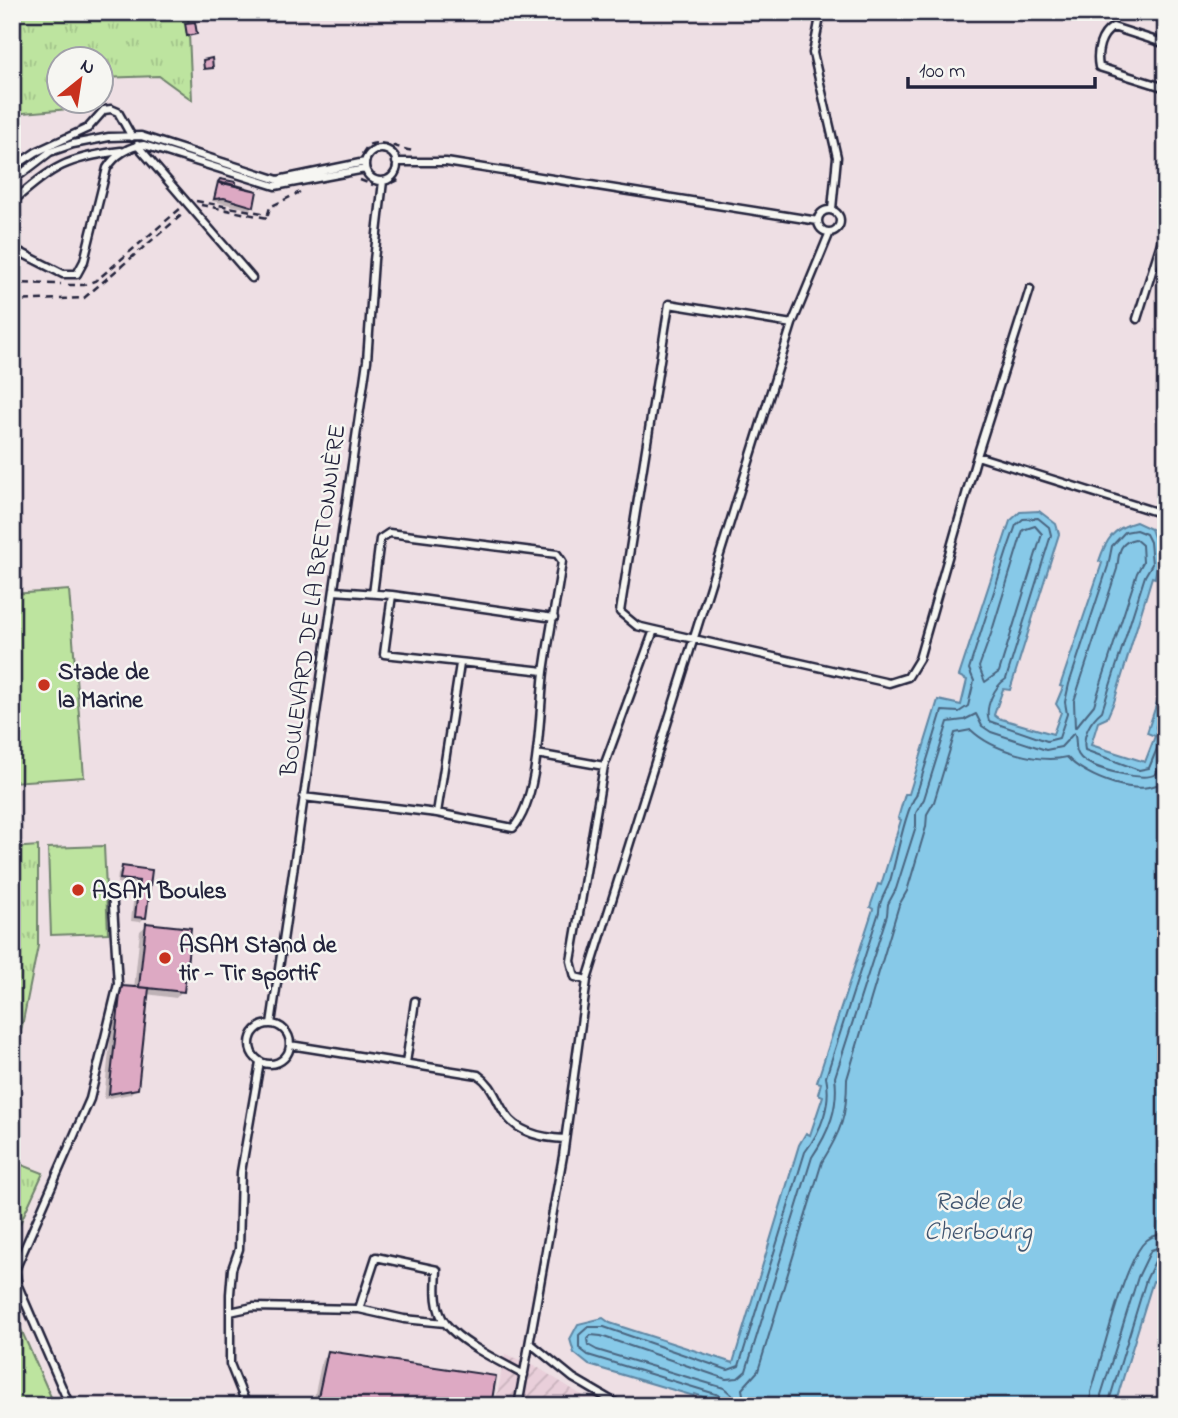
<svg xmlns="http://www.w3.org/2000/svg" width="1178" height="1418" font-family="'Indie Flower',sans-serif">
  <defs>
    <pattern id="industrial-furrows" width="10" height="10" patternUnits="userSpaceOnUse" patternTransform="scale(1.75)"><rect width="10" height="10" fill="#e9cfda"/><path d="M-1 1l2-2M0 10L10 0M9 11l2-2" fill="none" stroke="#c8b1bc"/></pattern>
    <pattern id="grass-tufts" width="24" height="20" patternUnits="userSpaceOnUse" patternTransform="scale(1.75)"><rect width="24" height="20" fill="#bde49f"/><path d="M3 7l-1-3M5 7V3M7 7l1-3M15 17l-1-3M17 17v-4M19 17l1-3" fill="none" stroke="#a2c38a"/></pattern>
  </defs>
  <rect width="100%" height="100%" fill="#eedfe4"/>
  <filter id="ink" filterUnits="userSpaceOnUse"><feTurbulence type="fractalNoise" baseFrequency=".0143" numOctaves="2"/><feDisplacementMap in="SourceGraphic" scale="14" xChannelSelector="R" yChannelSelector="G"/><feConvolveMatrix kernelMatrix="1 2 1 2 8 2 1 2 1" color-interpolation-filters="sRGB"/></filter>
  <g filter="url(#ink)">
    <path fill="url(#industrial-furrows)" d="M505,1354l32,13 62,39h-104z"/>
    <path fill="url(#grass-tufts)" stroke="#70836d" stroke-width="2" d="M12,12h176l4,88 -33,-24 -57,2v-18h-42v42h21v6l-69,6z
      M38,846v100l-26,130v-228z
      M12,1161l31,12 -31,68z"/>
    <path fill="#bde49f" stroke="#70836d" stroke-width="2" d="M69,590l15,187 -72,5v-188z
      M104,846l4,87 -57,2 -3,-87z
      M12,1309l43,97h-43z"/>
    <path fill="#87c9e8" stroke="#5f86a3" stroke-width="2" d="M1039,511l17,13 3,10 -49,156 -7,-1 -9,26 4,3 55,16 8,-22 -5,-8 7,-17 -3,-1 42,-123 -3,-2c7,-21 14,-33 37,-39l15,7 8,22 -4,27 -3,-1 -38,125 -7,16 -9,4 -7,23 54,17 10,-26 -8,-3 14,-43 3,1 2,-6v554l-4,11 3,1 -9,31 -3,-1 -37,120 2,5h-399l-2,-4 -22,-8 -1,2 -105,-31 -15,-12 -4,-14 8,-15 25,-6 7,5 123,40 66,-218 7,-12 4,2 13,-39 -5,-2 3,-11 -4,-1 56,-173 -3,-2 8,-23 3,1 20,-65 -3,-2 7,-24h4l29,-94 23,5 6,-25 -8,-4 51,-155 10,-9z"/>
    <path fill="#0003" d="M219,184l33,22 -3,3 -37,-8z
      M122,868l28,3 -5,46 -5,5 -9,-1 4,-36 -18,-2 1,-10z
      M147,925l35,66 -6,7 -30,-4 -10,94 -6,6 -26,5 11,-105 7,-6 12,1 6,-58z
      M329,1353l161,53 -177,-3 9,-44z"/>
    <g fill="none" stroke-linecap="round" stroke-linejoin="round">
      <path stroke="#4a6580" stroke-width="2" d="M1035,526l7,8 -43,138 -14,10 -6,-15 12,-33 32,-104z
        M1135,539l7,6 1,17 -6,11 -43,132 -19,23 -1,-27 43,-132c2,-14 1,-27 18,-30z
        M725,1406l-6,-11 -131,-40 -9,-7v-13l9,-8h16l124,43 11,-4 66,-214c16,-21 27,-48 21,-75l53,-165c0,-13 7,-19 11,-31 6,-20 16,-74 26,-85l26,-85 17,1 9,-6 6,-25 -5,-12 39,-121 8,-23 7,-6 15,-1 11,9 2,8 -45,144c-11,7 -22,28 -17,42l58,20 12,-3 8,-24 -2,-12 4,-18 39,-118 4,-20 13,-14 11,-2 10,4 4,8 2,22 -7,12 -43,135c-11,9 -20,23 -17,39l54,20 10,-2 12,-29 -5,-12 10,-29
        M734,1406l-2,-11 -8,-7 -127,-38 -9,-5 -1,-6 4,-4 10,1 125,43 12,-1 8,-7 66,-214c17,-25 27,-50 23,-80l52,-162 1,-11 8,-15 20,-63v-13l8,-14 24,-77 16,-2 12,-6 6,12 9,6 55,18 15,-3 13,-14c4,8 -1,17 7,25 11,11 62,24 75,16l10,-20
        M745,1406l-3,-17 16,-18 64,-209c19,-31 25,-46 25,-83l52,-174 8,-14 19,-64 1,-13 7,-12 21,-69 16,-3c21,20 67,34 96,27 17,20 77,44 99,22
        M1091,1406v-14c12,-37 30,-119 51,-147 6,-8 14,-11 24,-11
        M1101,1406v-11l37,-118 13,-27 15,-5
        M1111,1406l-1,-8 36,-118 11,-23 9,-4"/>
    </g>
    <path fill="#dda9c3" stroke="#22223b" stroke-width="2" d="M195,22l2,12 -10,2 -2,-13z
      M212,58l1,10 -9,1 -1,-9z
      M220,179l16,3v3l21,6 -30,-8 -4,2 -5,-3z
      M218,182l39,9 -3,16 -30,-9 -10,1z
      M122,866l30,4 -6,48 -11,-1 4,-36 -19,-2z
      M146,923l45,5 -7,64 -45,-5z
      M121,986l28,2 -11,101 -29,5z
      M328,1351l168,25 -5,30h-119l-54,-9z"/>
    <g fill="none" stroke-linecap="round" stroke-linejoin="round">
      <defs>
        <path id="lane" d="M821,12l-8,41 24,104 -5,52
          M1166,44l-53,-17c-13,8 -17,25 -14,40l67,21
          M137,145l115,133
          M365 165a16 16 0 1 1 32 0a16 16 0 1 1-32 0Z
          M396,162h50l372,59
          M12,168l24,-16 52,-24 16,-18 7,-1 7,3 14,25
          M12,181l38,-29 23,-8 36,-7 32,-1 137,44 87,-18
          M12,202c42,-36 54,-44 109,-51
          M818 221a11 11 0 1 1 22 0a11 11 0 1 1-22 0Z
          M12,248l51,26h14l7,-13 23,-93c8,-13 22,-22 37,-23l131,41 90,-17
          M1137,319l29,-92
          M792,324l-123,-20 -49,308 17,14 17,4 235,53 19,-6 11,-18 58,-203 53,-167
          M977,456l189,59
          M334,591l58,4 162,23
          M392,595l-8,59 160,17
          M537,754l67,12
          M303,797l134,16 76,15c27,-29 26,-115 31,-156 5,-37 13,-74 18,-111l-5,-7 -168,-21 -9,6 -7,55
          M437,813l23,-149
          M587,980l-12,-3 -4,-16 33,-195 50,-136
          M250 1044a20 20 0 1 1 40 0a20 20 0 1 1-40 0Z
          M271,1024l96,-663 7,-101 9,-79
          M290,1045l188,30c16,11 17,24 28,40 13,19 38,23 59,24
          M406,1063l9,-62
          M230,1312l23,-5 106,2
          M445,1323l-41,-4 -45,-10 17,-52 61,13c-1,17 -3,40 9,54 16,20 55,38 78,51
          M530,1343l43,35 48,28
          M70,1406l-52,-120 -3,-16 75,-171 28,-115 -6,-94
          M247,1406l-17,-42v-70l2,-25 7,-20 2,-77 19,-110
          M518,1406l45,-250 24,-176 205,-656 38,-92
          M1161,1406l5,-16"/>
      </defs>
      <use href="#lane" stroke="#22223b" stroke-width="11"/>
      <path stroke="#22223b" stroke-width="2.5" stroke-dasharray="7 5" stroke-linecap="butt" d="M362,154l6,-9c15,-6 30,4 46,6
        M360,180l13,5
        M392,183l9,-4
        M196,201l72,13 2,-7 30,-15
        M201,205l67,13v-3
        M12,283l49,1
        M68,285h16l13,-5 84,-72
        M12,301l72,-3 100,-85"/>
      <use href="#lane" stroke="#f6f6f2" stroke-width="6"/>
    </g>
  </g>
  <g fill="#c8321e" stroke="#f6f6f2" stroke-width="2.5">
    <circle cx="44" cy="685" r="7"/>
    <circle cx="78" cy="890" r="7"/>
    <circle cx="165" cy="958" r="7"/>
  </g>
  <g text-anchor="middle" stroke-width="5" stroke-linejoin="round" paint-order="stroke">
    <g font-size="24" fill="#22223b" stroke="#f6f6f2">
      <text transform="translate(312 600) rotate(-82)" y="8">BOULEVARD DE LA BRETONNIÈRE</text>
    </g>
    <g font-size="24" font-weight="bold" fill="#22223b" stroke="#f6f6f2" text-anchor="start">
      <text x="58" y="679">Stade de<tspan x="58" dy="28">la Marine</tspan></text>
      <text x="92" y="898">ASAM Boules</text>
      <text x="179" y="952">ASAM Stand de<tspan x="179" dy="28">tir - Tir sportif</tspan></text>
    </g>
    <g font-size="26" font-style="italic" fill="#40546f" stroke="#f6f6f2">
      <text x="978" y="1209">Rade de<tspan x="978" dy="30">Cherbourg</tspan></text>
    </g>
  </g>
  <rect width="1178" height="1418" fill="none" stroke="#f6f6f2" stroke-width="42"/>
  <rect x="21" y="21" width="1136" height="1376" fill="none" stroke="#22223b" stroke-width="2.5" filter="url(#ink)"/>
  <g transform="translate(80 80) rotate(30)"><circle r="33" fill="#f6f6f2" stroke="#a1a1a9" stroke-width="2"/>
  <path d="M0-5L12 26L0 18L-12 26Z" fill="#c8321e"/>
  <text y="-10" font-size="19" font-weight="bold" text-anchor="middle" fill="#22223b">N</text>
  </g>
  <path d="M908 77v10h187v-10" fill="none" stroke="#22223b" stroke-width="3.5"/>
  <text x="919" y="77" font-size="21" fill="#22223b" stroke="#f6f6f2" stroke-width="5" paint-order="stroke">100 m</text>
</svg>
